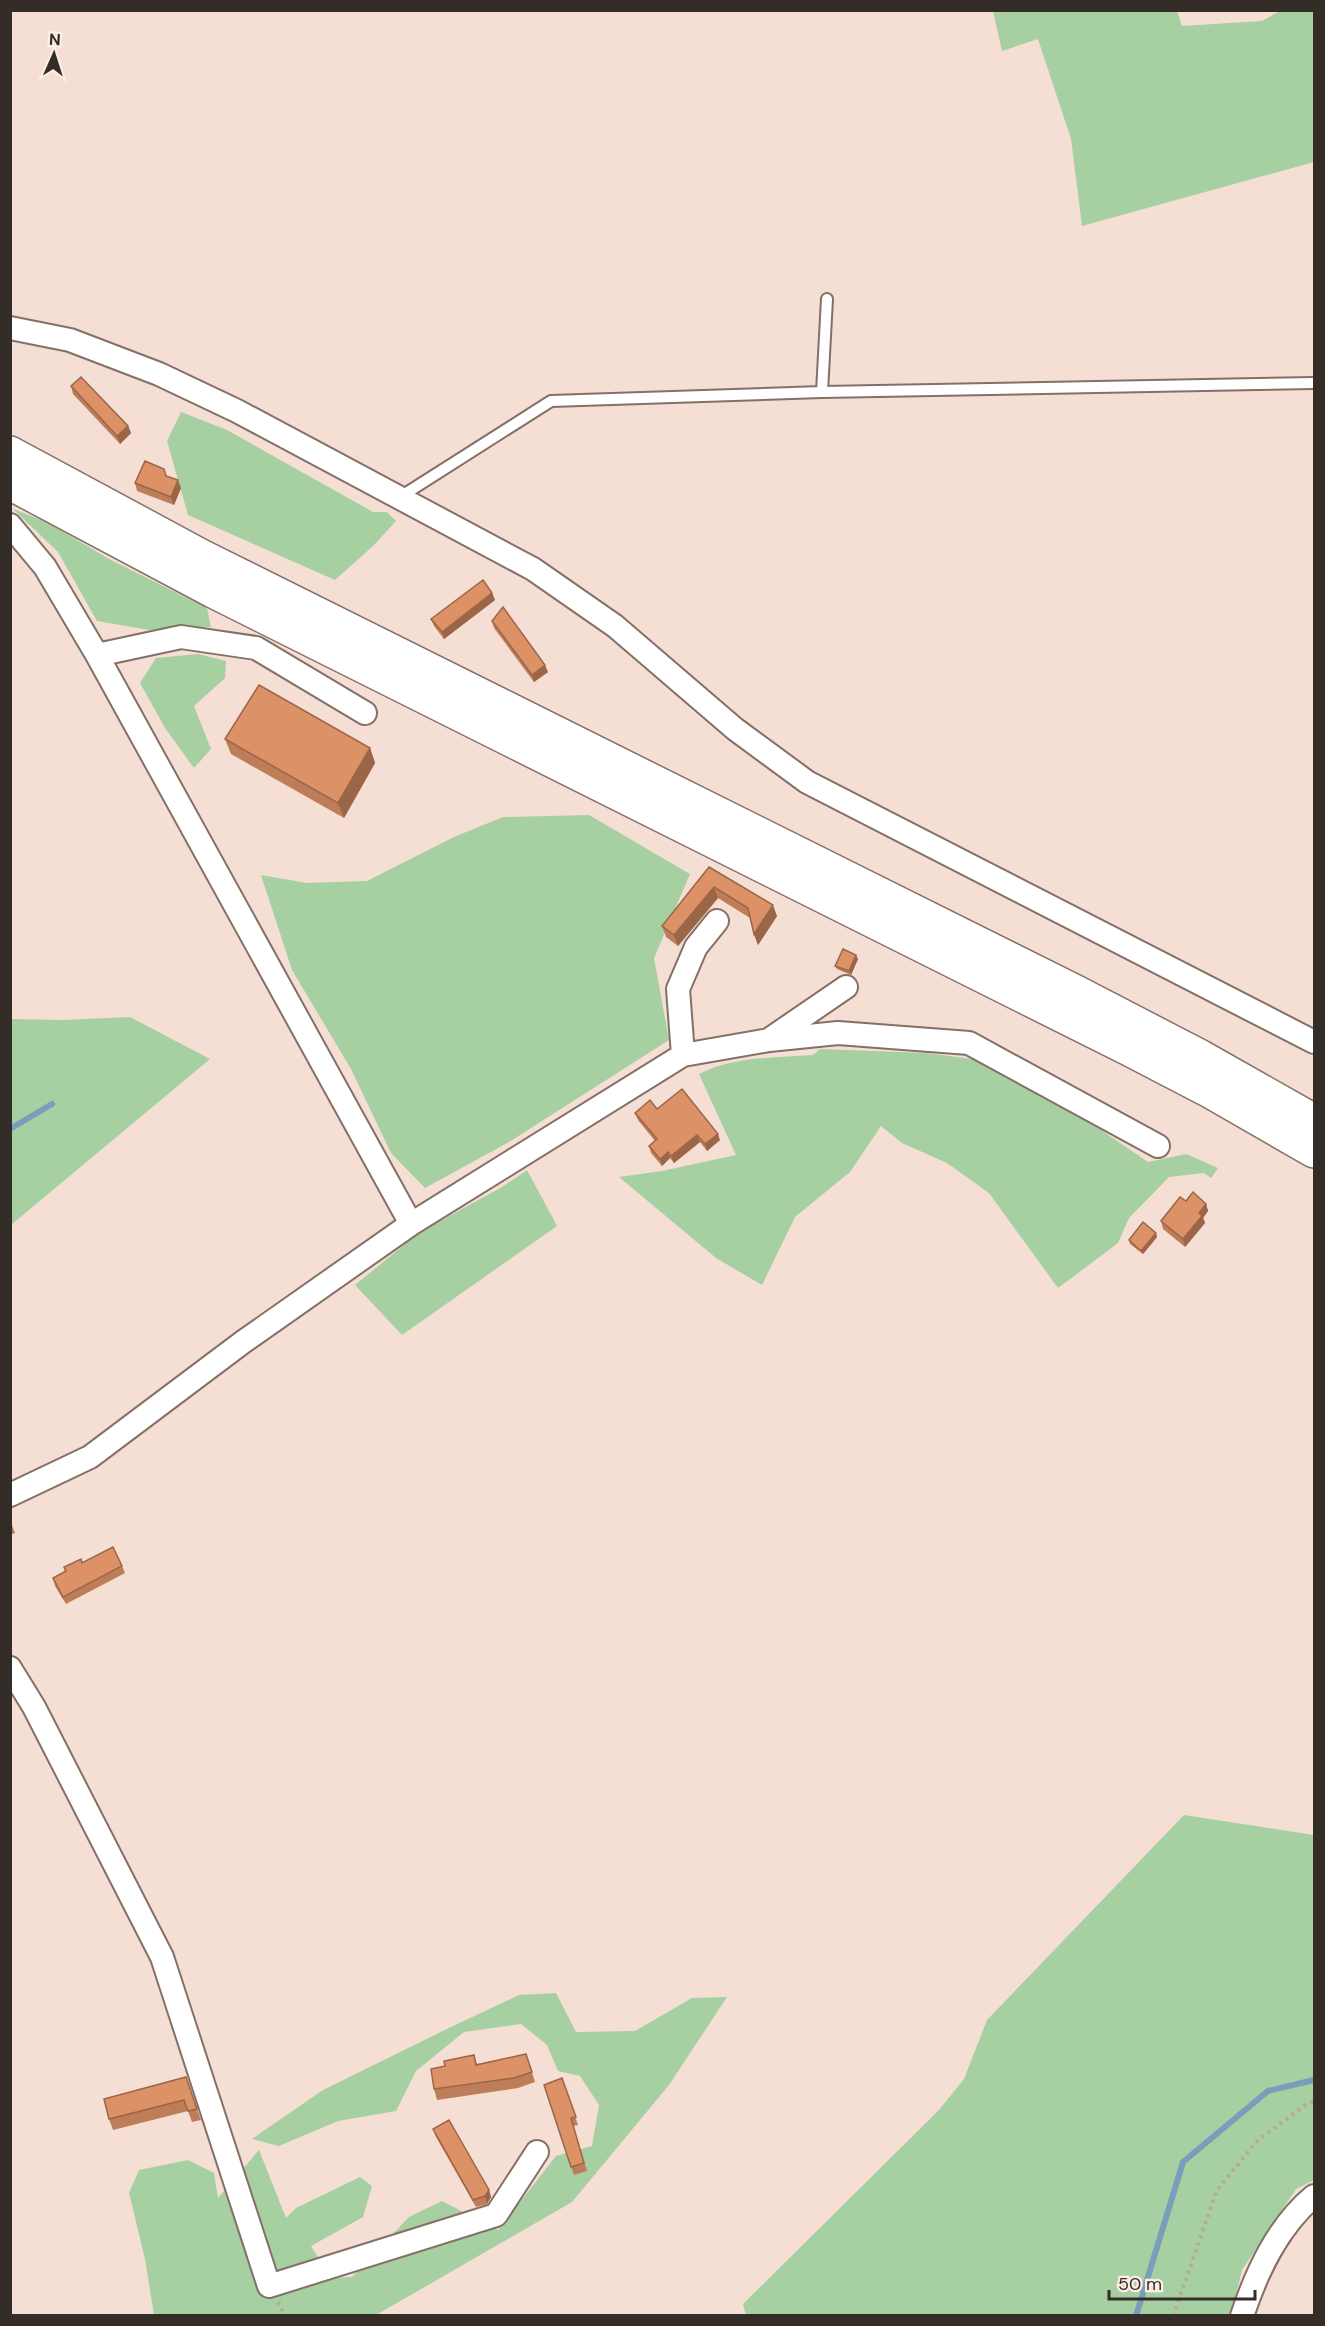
<svg xmlns="http://www.w3.org/2000/svg" width="1325" height="2326" font-family="'DM Sans',sans-serif">
  <rect width="100%" height="100%" fill="#f5ded3"/>
  <path fill="#a6d0a2" d="M993,11h184l5,15 80,-5 18,-10h34v151l-232,64 -11,-87 -33,-100 -36,12z
    M181,412l46,18 146,82h14l9,9 -23,25 -38,34 -147,-65 -21,-74z
    M13,509l34,13 62,37 98,49 4,19 -62,3 -52,-9 -39,-69z
    M198,654l28,7 -1,17 -31,28 17,43 -17,19 -29,-40 -25,-45 16,-25z
    M589,815l101,59 -36,84 15,82 -160,102 -84,46 -34,-35 -40,-84 -59,-99 -31,-95 46,8 60,-2 87,-44 49,-20z
    M130,1017l80,42 -199,166v-206l53,1z
    M820,1049l106,4 53,7 84,44 85,58 38,-8 32,14 -7,10 -7,-5 -35,4 -40,41 -11,25 -60,45 -69,-95 -42,-30 -45,-20 -21,-17 -31,46 -55,45 -33,68 -46,-27 -97,-81 43,-6 74,-16 -37,-81c35,-18 75,-16 114,-19z
    M527,1170l30,56 -155,109 -47,-50 65,-53 82,-45z
    M1184,1815l130,20v345l-18,9 -54,81 -11,45h-485l-3,-11 196,-194 25,-31 23,-59z
    M556,1993l20,39 59,-1 57,-33 35,-1 -58,88 -97,117 -196,113h-222l-9,-56 -16,-66 10,-23 49,-10 26,13 4,25 41,-48 27,68 10,-10 64,-31 12,9 -9,31 -52,29 20,32 21,-1 57,-60 33,-16 56,29 58,-74 36,-10 7,-41 -19,-29 -22,-5 -11,-26 -26,-21 -57,8 -48,39 -20,40 -58,10 -59,25 -27,-7 71,-49 128,-63 68,-32z"/>
  <g fill="none" stroke-linecap="round" stroke-linejoin="round">
    <path stroke="#799ebc" stroke-width="6" d="M10,1129l42,-25
      M1136,2316l47,-154 85,-71 46,-11"/>
    <defs>
      <path id="service" d="M822,392l5,-93
        M400,497l151,-96 271,-9 492,-9"/>
      <path id="minor" d="M10,328l60,12 89,34 78,37 296,158 82,57 120,103 72,53 507,260
        M10,525l35,42 52,88 314,569
        M97,655l84,-18 75,11 109,65
        M770,1039l76,-52
        M683,1055l-5,-66 18,-42 21,-26
        M10,1495l80,-38 153,-115 168,-118 272,-169 86,-15 69,-7 131,10 189,103
        M10,1668l24,39 128,250 107,329 227,-71 41,-63
        M1242,2316c15,-45 36,-90 72,-120"/>
      <path id="trunk" d="M10,453l191,103 875,436 125,65 113,64
        M10,483l203,108 916,458 79,41 106,61"/>
    </defs>
    <use href="#service" stroke="#847066" stroke-width="14"/>
    <use href="#minor" stroke="#847066" stroke-width="26"/>
    <use href="#trunk" stroke="#847066" stroke-width="36"/>
    <path stroke="#b9a79e" stroke-width="4" stroke-dasharray="3 4.5" stroke-linecap="butt" d="M278,2302l7,14
      M1173,2316l44,-126 41,-50 50,-37 6,-1"/>
    <use href="#service" stroke="#fff" stroke-width="10"/>
    <use href="#minor" stroke="#fff" stroke-width="22"/>
    <use href="#trunk" stroke="#fff" stroke-width="33"/>
  </g>
  <path fill="#be7d59" d="M71,386l57,40 3,7 -11,11 -47,-50z
    M167,476l14,12 -7,17 -37,-14 -2,-8z
    M492,593l3,7 -51,39 -10,-13 -3,-7z
    M492,621l56,51 -14,10 -40,-54z
    M225,739l145,9 5,15 -31,55 -113,-64z
    M709,867l68,49 -19,29 -4,-11 -4,-16 -32,-20 -40,48 -12,-9 -4,-11z
    M858,959l-7,16 -14,-6 -2,-3z
    M657,1109l63,31 -13,11 -7,-9 -26,21 -4,-5 -8,8 -11,-13 -2,-7 6,-5 -17,-21 -3,-7z
    M1186,1201l20,3 2,7 -5,7 2,5 -20,24 -22,-18 -2,-8z
    M1157,1237l-14,17 -13,-10 -1,-4z
    M10,1520l5,13 -5,2z
    M82,1563l40,3 3,7 -59,31 -11,-18 -2,-8 12,-6 -1,-5z
    M526,2054l9,28 -17,6 -81,12 -3,-11 40,-34 3,9z
    M186,2077l15,43 -9,2 -4,-11 -75,19 -4,-11z
    M562,2078l16,47 -5,1 14,45 -13,4 -30,-90z
    M433,2129l56,61 2,7 -4,7 -11,3 -40,-70z"/>
  <path fill="#9b6648" d="M128,426l3,7 -11,11 -3,-8z
    M178,480l3,8 -7,17 -3,-8z
    M492,593l3,7 -51,39 -2,-7z
    M545,665l3,7 -14,10 -2,-7z
    M370,748l5,15 -31,55 -6,-15z
    M714,887l4,11 -40,48 -4,-11z
    M773,905l4,11 -19,29 -4,-11z
    M856,955l2,4 -7,16 -2,-4z
    M718,1134l2,6 -13,11 -2,-7z
    M697,1135l3,7 -26,21 -3,-7z
    M668,1152l2,6 -8,8 -2,-7z
    M1206,1204l2,7 -5,7 2,5 -20,24 -2,-8 16,-26z
    M1156,1233l1,4 -14,17 -2,-3z
    M489,2190l2,7 -4,7 -2,-8z"/>
  <path fill="#dd9167" stroke="#9b6648" stroke-width="1.5" d="M81,377l47,49 -11,10 -46,-50z
    M145,461l19,8 2,7 12,4 -7,17 -36,-14z
    M483,580l9,13 -50,39 -11,-13z
    M503,607l42,58 -13,10 -40,-54z
    M259,685l111,63 -32,55 -113,-64z
    M709,867l64,38 -19,29 -6,-26 -34,-21 -40,48 -12,-9z
    M843,949l13,6 -7,16 -14,-5z
    M682,1089l36,45 -13,10 -8,-9 -26,21 -3,-4 -8,7 -11,-13 8,-7 -22,-26 15,-13 7,9z
    M1193,1192l13,12 -7,9 3,3 -19,23 -22,-18 19,-24 6,4z
    M1143,1222l13,11 -15,18 -12,-11z
    M113,1547l9,19 -59,31 -10,-19 13,-7 -2,-4 17,-8 1,4z
    M526,2054l6,18 -18,6 -80,11 -3,-20 14,-3 -1,-5 30,-6 2,10z
    M186,2077l11,32 -9,2 -4,-11 -75,19 -5,-20z
    M562,2078l14,39 -5,1 13,45 -13,4 -27,-82z
    M449,2120l40,70 -4,6 -12,4 -40,-71z"/>
  <rect width="1325" height="2326" fill="none" stroke="#342c27" stroke-width="24"/>
  <g transform="translate(54 54) rotate(3)" stroke="#fceee6" stroke-width="4.5" paint-order="stroke">
  <path d="M0-4.5L10 22L0 15L-10 22Z" fill="#342c27"/>
  <text y="-9" font-size="16" font-weight="bold" text-anchor="middle" fill="#342c27">N</text>
  </g>
  <path d="M1109 2290v9h146v-9" fill="none" stroke="#342c27" stroke-width="3"/>
  <text x="1118" y="2290" font-size="18" fill="#342c27" stroke="#fceee6" stroke-width="4.5" paint-order="stroke">50 m</text>
</svg>
